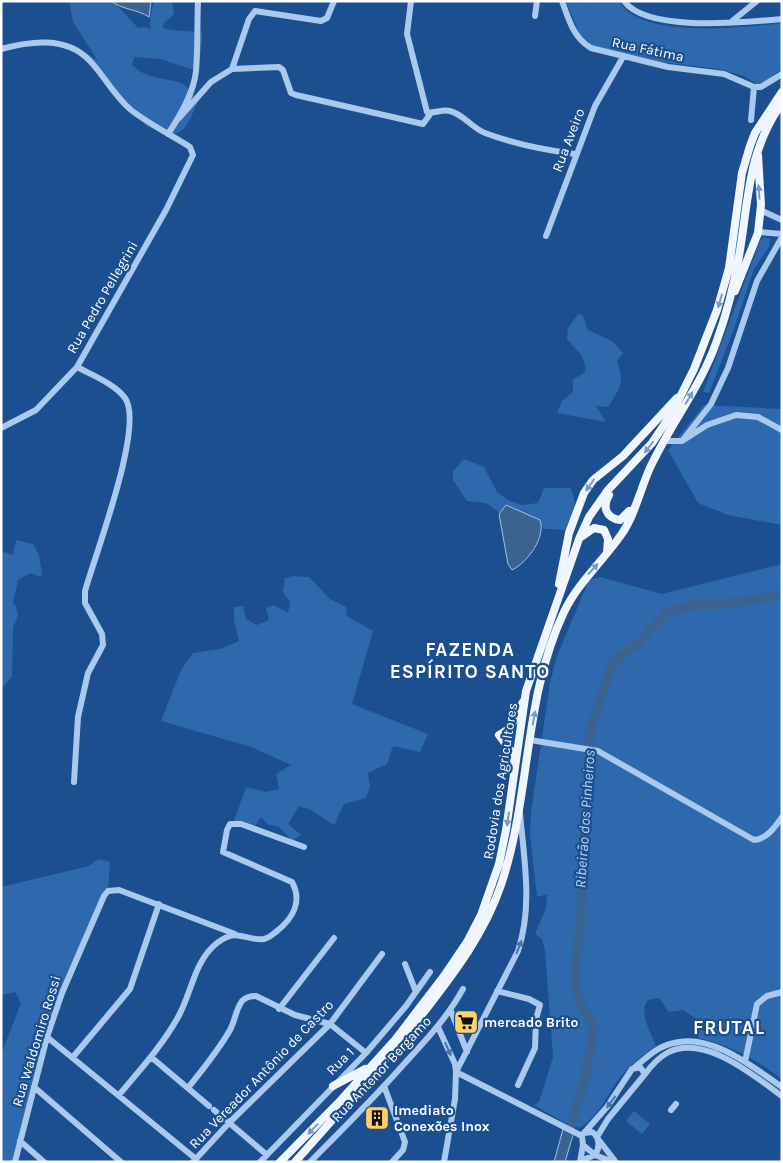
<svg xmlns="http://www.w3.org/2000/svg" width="783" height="1163" font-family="Karla,sans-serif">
  <rect width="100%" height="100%" fill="#1b4f8f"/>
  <path fill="#2e69ad" d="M69,1h44l25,27 9,-1 3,3v-13l4,-16h18l2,13 -10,9 -1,5c11,4 28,2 39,5l-1,20 -7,17 -34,-11 -26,-2 -2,8c16,15 31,12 49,18 7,3 9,10 15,14l5,-1c-16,30 -14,49 -54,30l-76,-82 27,17 -25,-39z
    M566,1h53c4,5 8,11 14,14 32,20 111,13 149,8v46l-22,17 -16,-10 -25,-7 -59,-7 -68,-17 -13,-12z
    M764,237l6,2 -1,8 -15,22 -21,63 -24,61 -6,-1 57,-151z
    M578,314h4l6,16 24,11 11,12 -6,8c8,23 3,27 -9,46l-12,-1 10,16 -49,-9 5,-12 11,-9v-13l10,-5 3,-5 -4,-13 -15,-17 1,-11z
    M704,405l78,4v116l-54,-10 -30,-12 -30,-53z
    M464,459l20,8 13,25 11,8 14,5 16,-2 6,-15h26c7,12 6,30 1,42l-26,-1 -15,-10 -30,-6 -14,-10 -19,-2 -14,-21v-9z
    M16,540l17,4 6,11 3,20 -2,2 -10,-4 -12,7 -5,23 3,3 2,10 -5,11 -1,50 -11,12v-138l12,4z
    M782,564v515c-27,-20 -52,-34 -84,-41l3,-16 -18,-12 -14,2 -10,-14 -11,2c-10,13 3,32 8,46 -16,11 -29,21 -40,37 -12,18 -18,34 -37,45l-14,-5 -31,-18 5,-3 14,-45 -8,-106 -3,-12 -7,-5 11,-26 1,-14 -10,3 -7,-62 1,-23 19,-129 7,-27 32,-76 11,-3 62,17z
    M293,576l16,1 21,22 16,8 1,9 26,15 -21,73 76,30 -8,18 -27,-6 -6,18 -19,9 2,14 -4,11 -22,6 -10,21 -23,-15 -12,-4 -11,18 13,11 -9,6 -13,-14 -12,-3 -6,-7 -7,10 -20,-6 12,-34 20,5 13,-3 -3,-15 15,-9 -40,-18 -90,-26 20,-51 12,-17 27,-4 19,-8 -5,-21v-13l9,-1 3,13 11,6 12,-5 -3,-12 8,-3 14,8 2,-11 -7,-10 2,-14z
    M98,859l12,3 -2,29 -46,102 -47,169h-14v-107l20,-52 -6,-11 -14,3v-108l88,-21z
    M634,1111l16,13 -8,10 -16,-13z"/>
  <path fill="#3c6290" stroke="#9cc4f0" d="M111,1h40l-2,16c-12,-8 -26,-7 -38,-16z
    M506,505l34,15c6,17 -12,42 -28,50l-4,-6 -9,-50z
    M563,1129l10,6 -8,27h-11z"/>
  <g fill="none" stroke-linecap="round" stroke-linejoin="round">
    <path stroke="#3c6290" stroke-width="9" d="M567,1138l19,-63 8,-48 -14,-25 -4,-18v-16l4,-44 10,-192 22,-68 22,-17 33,-35 28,-7h21l66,-10"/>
    <path stroke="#a9c9ee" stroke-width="6" d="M411,1l-4,33 20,78c8,2 14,-3 23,-1 13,3 22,17 35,22 29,11 60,17 90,21
      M562,1c7,19 11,36 29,47l77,19 56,7 30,13
      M624,1c23,32 122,21 158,18
      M535,16l2,-15
      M731,22l26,-21
      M1,49c29,-8 65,-13 88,11 15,15 25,36 42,50 18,14 40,25 59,37l3,8 -27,55 -89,157 -41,43 -35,18
      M232,69l47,-2 4,3 8,23 5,2 127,29 8,-11
      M179,118l32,-36 21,-13 17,-50 6,-8 66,10 6,-3 7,-17
      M751,120l3,-33h7l21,-13
      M168,134c12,-18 26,-41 28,-63 2,-23 1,-47 2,-70
      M760,210l22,10
      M758,232l24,2
      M546,236l49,-130 28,-49
      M665,441h17l25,-16 29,-10 22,2 24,13
      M682,441l29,-37 17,-36 29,-87 25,-44
      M530,740l68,11 156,89c13,-1 21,-13 28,-23
      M74,782l4,-65 10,-44 15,-28 -1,-11 -17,-31v-12c10,-36 60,-166 40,-193 -10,-14 -33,-23 -48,-31
      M405,964l11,28
      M497,991l32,8 11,6 -4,14 -1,29 -17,37
      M279,1009l55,-71
      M451,1011l16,41
      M438,1027l17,37 1,8
      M47,1037l149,122
      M73,1057l57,-68 29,-85
      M151,1057l58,49
      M745,1062l12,-58 10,-8 15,-4
      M635,1067c12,-10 23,-21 39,-24 37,-10 79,24 108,44
      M456,1072l126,64
      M645,1074c6,-8 13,-16 22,-21 37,-20 87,23 115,43
      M384,1086l21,56 -2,8 -11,12
      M34,1087l87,75
      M188,1088c15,-19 30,-37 42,-58 5,-9 6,-21 12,-29 4,-4 9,-5 14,-5l39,19 35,9 36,29
      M119,1095c20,-24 42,-48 58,-76 15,-25 16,-57 40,-76 21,-16 26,-2 47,-4 5,-1 9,-5 13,-8 15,-12 26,-29 15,-49l-69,-30 4,-22 3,-6h11l63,23
      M214,1110l53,45
      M671,1110l5,-6
      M584,1133l23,-26 25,-38 8,-2 5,7 -37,45 -11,18
      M598,1139l17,22
      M20,1141l24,21
      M583,1145l12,10c5,-7 5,-18 -3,-23l-8,1
      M580,1161l15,-6 18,7
      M15,1162l32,-125 15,-44 42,-97 4,-5 11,-1 116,44
      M193,1162l35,-38 102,-100 52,-70
      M260,1162l106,-109 40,-47 24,-34
      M310,1162c32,-32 64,-64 94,-98 22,-24 43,-46 59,-75
      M444,1162l11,-63 1,-27 62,-121c15,-45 6,-91 2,-138
      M580,1162l3,-17 -1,-9"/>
    <path stroke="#f0f6ff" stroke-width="8" d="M735,291l23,-58 3,-28 -3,-50
      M609,495c-7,12 -3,23 11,25l9,-9
      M581,537l13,-9 10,2 4,9 -1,14
      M559,584l10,-51 15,-40 9,-13 30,-24 54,-58
      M513,767l-3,-17 -11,-15 11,-7 13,-26
      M333,1086l32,-17
      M280,1162l61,-62 54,-60 49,-64 23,-34 14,-27 18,-51 7,-34 20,-139 53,-152 10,-22 19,-27 44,-47 20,-30 22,-44 23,-59 12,-42 13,-95 8,-27 5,-13 27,-41
      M295,1162c45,-51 91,-101 132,-154 30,-39 58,-76 74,-123 30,-89 22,-187 63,-273 14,-29 38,-50 57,-77 13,-18 19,-44 28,-65 20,-44 51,-82 67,-127 12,-32 20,-66 25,-99 8,-53 9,-96 41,-141"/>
  </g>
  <defs><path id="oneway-solid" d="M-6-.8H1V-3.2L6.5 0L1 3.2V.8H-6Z" transform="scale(1.25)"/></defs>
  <g fill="#7b9ac1">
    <use href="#oneway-solid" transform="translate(759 192) rotate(-94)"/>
    <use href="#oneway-solid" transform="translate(720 301) rotate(106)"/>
    <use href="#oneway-solid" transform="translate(689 398) rotate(-60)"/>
    <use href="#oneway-solid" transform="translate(649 447) rotate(127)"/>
    <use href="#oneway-solid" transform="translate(590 485) rotate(125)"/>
    <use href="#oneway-solid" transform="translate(593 569) rotate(-47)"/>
    <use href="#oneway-solid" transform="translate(534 718) rotate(-80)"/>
    <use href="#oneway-solid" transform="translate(508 819) rotate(98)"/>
    <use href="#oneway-solid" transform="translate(313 1129) rotate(134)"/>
  </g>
  <g fill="#4674ac">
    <use href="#oneway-solid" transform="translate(519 947) rotate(-69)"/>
    <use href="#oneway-solid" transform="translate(448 1049) rotate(66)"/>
    <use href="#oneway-solid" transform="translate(611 1102) rotate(126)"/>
  </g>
  <defs>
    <symbol id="supermarket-square" viewBox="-11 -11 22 22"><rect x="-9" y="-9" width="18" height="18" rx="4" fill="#ffd166" stroke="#1b4f8f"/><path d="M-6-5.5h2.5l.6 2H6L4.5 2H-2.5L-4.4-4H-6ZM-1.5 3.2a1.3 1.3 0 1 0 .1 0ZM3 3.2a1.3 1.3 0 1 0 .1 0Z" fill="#111"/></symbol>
    <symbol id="building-square" viewBox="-11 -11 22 22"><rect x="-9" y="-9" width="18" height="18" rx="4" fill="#ffd166" stroke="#1b4f8f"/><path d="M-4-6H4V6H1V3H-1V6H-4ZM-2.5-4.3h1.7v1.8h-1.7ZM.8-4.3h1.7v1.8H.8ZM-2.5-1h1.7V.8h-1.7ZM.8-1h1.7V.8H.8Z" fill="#111"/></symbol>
  </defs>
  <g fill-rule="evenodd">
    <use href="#supermarket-square" x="452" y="1008" width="28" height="28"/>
    <use href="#building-square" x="363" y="1104" width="28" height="28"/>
  </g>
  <g text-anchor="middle" stroke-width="4.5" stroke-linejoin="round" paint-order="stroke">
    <g font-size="14" fill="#fff" stroke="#1b4f8f">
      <text transform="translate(648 49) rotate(12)" y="5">Rua Fátima</text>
      <text transform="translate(568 140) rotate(-69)" y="5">Rua Aveiro</text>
      <text transform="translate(102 297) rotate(-60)" y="5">Rua Pedro Pellegrini</text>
      <text transform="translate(500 781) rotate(-81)" y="5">Rodovia dos Agricultores</text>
      <text transform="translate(36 1041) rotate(-73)" y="5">Rua Waldomiro Rossi</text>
      <text transform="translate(340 1061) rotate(-45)" y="5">Rua 1</text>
      <text transform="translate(381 1069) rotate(-47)" y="5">Rua Antenor Bergamo</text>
      <text transform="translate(261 1074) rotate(-46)" y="5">Rua Vereador Antônio de Castro</text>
    </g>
    <g font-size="14" font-weight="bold" fill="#fff" stroke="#1b4f8f" text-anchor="start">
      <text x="484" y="1027">mercado Brito</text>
      <text x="394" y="1115">Imediato<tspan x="394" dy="16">Conexões Inox</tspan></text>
    </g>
    <g font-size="15" font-style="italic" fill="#b5d3f5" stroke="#1b4f8f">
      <text transform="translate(585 819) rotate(-86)" y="5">Ribeirão dos Pinheiros</text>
    </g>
    <g font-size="19" font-weight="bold" letter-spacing="1" fill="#fff" stroke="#1b4f8f">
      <text x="470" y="656">FAZENDA<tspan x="470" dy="22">ESPÍRITO SANTO</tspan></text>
      <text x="729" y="1034">FRUTAL</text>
    </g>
  </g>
  <rect width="783" height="1163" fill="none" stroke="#ffffff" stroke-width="5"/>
</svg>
